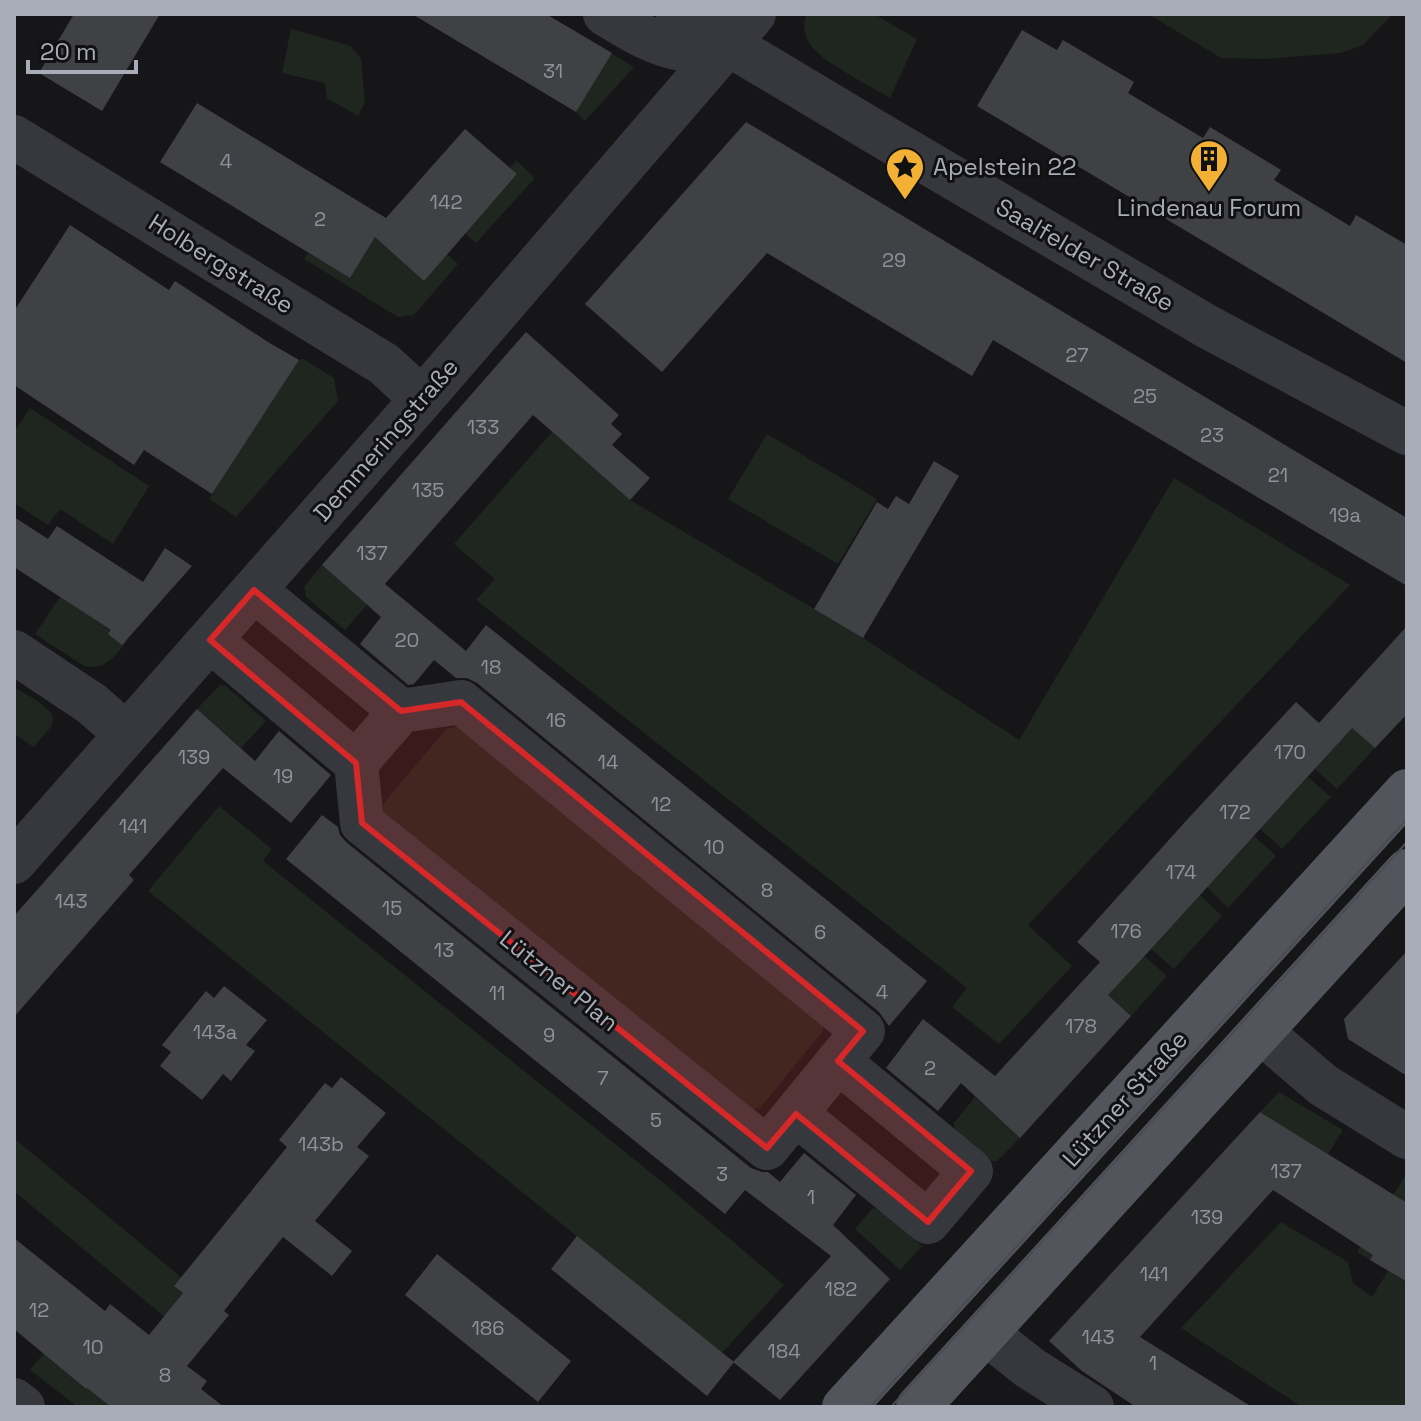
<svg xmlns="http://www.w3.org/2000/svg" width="1421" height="1421" font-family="'Space Grotesk',sans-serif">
  <rect width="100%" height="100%" fill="#161618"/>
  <path fill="#1e261f" d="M807,14h67l43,25 -27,59c-20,-12 -62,-33 -76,-49 -9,-9 -13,-24 -7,-35z
    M1148,14h245l-30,31 -22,8 -76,6 -44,-1z
    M291,29l60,17 10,13 4,43 -7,14 -31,-18 -2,-15 -43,-10z
    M611,53l23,14 -49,54 -9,-9z
    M516,160l19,18 -59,65 -11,-10 52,-59 -7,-6z
    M375,237l72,17 11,10 -44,51 -16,2 -94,-58 4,-6 42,24z
    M303,359l31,19 4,23 -102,116 -27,-18 90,-139z
    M30,408l119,78 -36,58 -53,-35 -12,16 -34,-22v-71z
    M552,432l78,68 233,138 156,102 155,-262 176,107 -322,340 44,41 -73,78 -47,-37 15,-19 -491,-388 19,-21 -41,-35z
    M767,434l110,65 -39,65 -110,-65z
    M322,565l45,40 -22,25 -39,-33 -2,-10z
    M60,597l67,44c-12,15 -22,30 -43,25l-49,-32z
    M220,685l6,1 40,35 -25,27 -44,-39z
    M15,688c10,6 40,20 38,33 -1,8 -14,18 -19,26l-20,-13z
    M466,726l355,286 2,19 -63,77 -18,2 -360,-291 1,-15 64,-76z
    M1351,727l24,21 -38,41 -22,-20z
    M1308,777l23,20 -49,52 -22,-20z
    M219,806l53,43 -9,12 403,324 118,100 -62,68 -574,-462z
    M1254,836l22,20 -48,52 -21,-21z
    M1200,895l22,21 -48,53 -23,-20z
    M1144,956l23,20 -36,40 -24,-22z
    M1279,1092l64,38 -15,24 -68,-42z
    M975,1097l45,41 -23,23h-6l-36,-29 -1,-9z
    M14,1138l167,139 -7,9 9,7 -7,9 -3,22 -159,-133z
    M1407,1173v30l-37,57 -13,-8z
    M873,1208l8,2 41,36 -22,24 -45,-41z
    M1281,1222l67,40 5,21 19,14 16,-26 19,12v124h-105l-121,-79z
    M44,1353l41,36 2,-1 21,16 -3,3h-27l-48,-37z"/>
  <path fill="#404145" d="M74,14h86l-58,97 -63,-38z
    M412,14h134l66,39 -36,59z
    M1022,30l35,20 6,-10 71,42 -6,11 75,45 7,-11 71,43 -7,10 76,46 6,-11 51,30v118l-430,-257z
    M197,103l189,115 79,-89 52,45 -93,107 -49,-44 -25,41 -190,-116z
    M746,122l661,396v68l-414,-246 -21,36 -205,-123 -105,119 -77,-68z
    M70,225l99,65 6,-9 93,61 31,18 -87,134 -68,-44 -10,15 -120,-80v-74z
    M526,332l93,83 -8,9 11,10 -10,11 38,33 -20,22 -97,-85 -148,169 81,67 20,-26 441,356 -38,45 -10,-14 -402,-329 -10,-5h-11l-22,-18 -20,24 -6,1 -48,-41 21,-27 -59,-52z
    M934,461l25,15 -96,162 -49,-29 63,-107 11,7 8,-13 13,8z
    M14,517l34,22 9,-13 86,56 22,-34 27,18 -70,79 -14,-11 3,-4 -97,-63z
    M1407,626v88l-32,34 -23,-20 -201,221 -43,46 23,21 -111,122 -59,-55 -23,28 -52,-43 37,-49 72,57 105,-114 -23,-20 108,-120 111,-120 23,21z
    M197,709l58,52 24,-30 52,44 -40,48 -68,-55 -94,107 5,5 -120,137v-101z
    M322,815l16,12 2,8 6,7 405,326 11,4h6l12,10 24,-29 52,42 -23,30 57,54 -110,121 -47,-38 98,-106 -86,-66 -20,24 -439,-355z
    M1407,951v125l-59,-37 -4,-20z
    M224,986l43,34 -21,25 9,6 -24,30 -8,-7 -21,26 -42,-34 11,-14 -9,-7 44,-54 8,7z
    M341,1077l45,36 -29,34 12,9 -54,65 37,30 -20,25 -49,-39 -59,74 5,4 -42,51 20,15 -6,8 23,18h-113l-24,-19 -1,1 -72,-60v-91l91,73 5,-7 39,31 34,-42 -9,-7 113,-139 -8,-7 46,-57 7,5z
    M1260,1112l147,91v79l-37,-22 3,-5 -100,-65 -133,147 112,70h-116l-54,-36 -33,-30z
    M577,1236l157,126 -27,34 -156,-127z
    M437,1254l134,107 -33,41 -133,-107z"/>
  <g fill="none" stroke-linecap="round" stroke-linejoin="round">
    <path stroke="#37383d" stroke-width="44" d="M605,14c24,14 49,31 77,35 15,3 31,-2 46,-5
      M678,14l199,119 331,194 199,106
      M14,137l370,227 38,35
      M254,590l147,121
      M210,640l146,123 6,60 405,325 96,-117 -402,-329 -60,9 -45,52
      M14,652l78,52 34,30
      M14,862l408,-463 332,-385
      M1261,1032l62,53 84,52
      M796,1114l132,108 43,-51 -133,-110
      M986,1333l44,35 62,39
      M14,1400l9,7"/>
    <path stroke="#53555c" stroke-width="44" d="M844,1407l563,-616
      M918,1407l489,-536"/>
    <path stroke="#4a4c52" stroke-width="2" d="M870,1407l537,-588
      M891,1407l516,-565"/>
  </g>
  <path fill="#d62828" fill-opacity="0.2" stroke="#d62828" stroke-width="6" stroke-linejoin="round" d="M254,590l147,121 60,-9 402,329 -25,30 133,110 -43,51 -132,-108 -29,34 -405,-325 -6,-60 -146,-123z"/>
  <defs>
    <symbol id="building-pin" viewBox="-11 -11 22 30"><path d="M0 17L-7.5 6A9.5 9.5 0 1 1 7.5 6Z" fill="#f2b134" stroke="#111113"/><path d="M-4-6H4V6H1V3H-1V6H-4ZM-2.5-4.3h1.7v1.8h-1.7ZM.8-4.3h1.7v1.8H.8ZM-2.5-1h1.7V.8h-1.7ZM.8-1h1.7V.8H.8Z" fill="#111"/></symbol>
    <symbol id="sight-pin" viewBox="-11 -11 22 30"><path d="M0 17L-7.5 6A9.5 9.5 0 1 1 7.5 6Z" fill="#f2b134" stroke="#111113"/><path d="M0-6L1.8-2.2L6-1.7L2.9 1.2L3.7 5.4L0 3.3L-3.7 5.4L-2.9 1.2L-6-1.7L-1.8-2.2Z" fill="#111"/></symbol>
  </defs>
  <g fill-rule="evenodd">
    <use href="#building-pin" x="1187" y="137" width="44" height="60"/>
    <use href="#sight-pin" x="883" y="145" width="44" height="60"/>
  </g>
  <g text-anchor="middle" stroke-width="6" stroke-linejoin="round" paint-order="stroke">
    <g font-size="20" fill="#8e929b">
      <text x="553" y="78">31</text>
      <text x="226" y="168">4</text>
      <text x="446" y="209">142</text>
      <text x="320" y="226">2</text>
      <text x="894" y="267">29</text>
      <text x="1077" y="362">27</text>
      <text x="1145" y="403">25</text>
      <text x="483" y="434">133</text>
      <text x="1212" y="442">23</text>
      <text x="1278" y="482">21</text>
      <text x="428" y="497">135</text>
      <text x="1345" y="522">19a</text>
      <text x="372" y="560">137</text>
      <text x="407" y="647">20</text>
      <text x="491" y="674">18</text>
      <text x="556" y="727">16</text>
      <text x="1290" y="759">170</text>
      <text x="194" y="764">139</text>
      <text x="608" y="769">14</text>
      <text x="283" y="783">19</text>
      <text x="661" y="811">12</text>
      <text x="1235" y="819">172</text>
      <text x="133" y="833">141</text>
      <text x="714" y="854">10</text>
      <text x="1181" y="879">174</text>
      <text x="767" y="897">8</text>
      <text x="71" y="908">143</text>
      <text x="392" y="915">15</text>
      <text x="1126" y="938">176</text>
      <text x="820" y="939">6</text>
      <text x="444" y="957">13</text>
      <text x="882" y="999">4</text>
      <text x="497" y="1000">11</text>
      <text x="1081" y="1033">178</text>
      <text x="215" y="1039">143a</text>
      <text x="549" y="1042">9</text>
      <text x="930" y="1075">2</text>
      <text x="603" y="1085">7</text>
      <text x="656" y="1127">5</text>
      <text x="321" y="1151">143b</text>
      <text x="1286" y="1178">137</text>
      <text x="722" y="1181">3</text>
      <text x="811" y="1204">1</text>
      <text x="1207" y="1224">139</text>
      <text x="1154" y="1281">141</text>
      <text x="841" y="1296">182</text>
      <text x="39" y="1317">12</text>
      <text x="488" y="1335">186</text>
      <text x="1098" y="1344">143</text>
      <text x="93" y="1354">10</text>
      <text x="784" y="1358">184</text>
      <text x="1153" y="1370">1</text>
      <text x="165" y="1382">8</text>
    </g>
    <g font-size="24" fill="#a8adb8" stroke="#111113" text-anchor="start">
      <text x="933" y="175">Apelstein 22</text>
      <text x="1209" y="216" text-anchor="middle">Lindenau Forum</text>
    </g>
    <g font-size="24" fill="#a8adb8" stroke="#111113">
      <text transform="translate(1085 255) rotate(30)" y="8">Saalfelder Straße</text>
      <text transform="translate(221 264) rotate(32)" y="8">Holbergstraße</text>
      <text transform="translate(386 440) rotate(-49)" y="8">Demmeringstraße</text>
      <text transform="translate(559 981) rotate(39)" y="8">Lützner Plan</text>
      <text transform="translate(1125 1099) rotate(-48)" y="8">Lützner Straße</text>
    </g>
  </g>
  <rect width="1421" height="1421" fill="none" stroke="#a8adb8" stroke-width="32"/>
  <path d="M28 60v12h108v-12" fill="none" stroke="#a8adb8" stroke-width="4"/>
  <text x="40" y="60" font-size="24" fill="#a8adb8" stroke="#111113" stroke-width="6" paint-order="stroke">20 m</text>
</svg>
